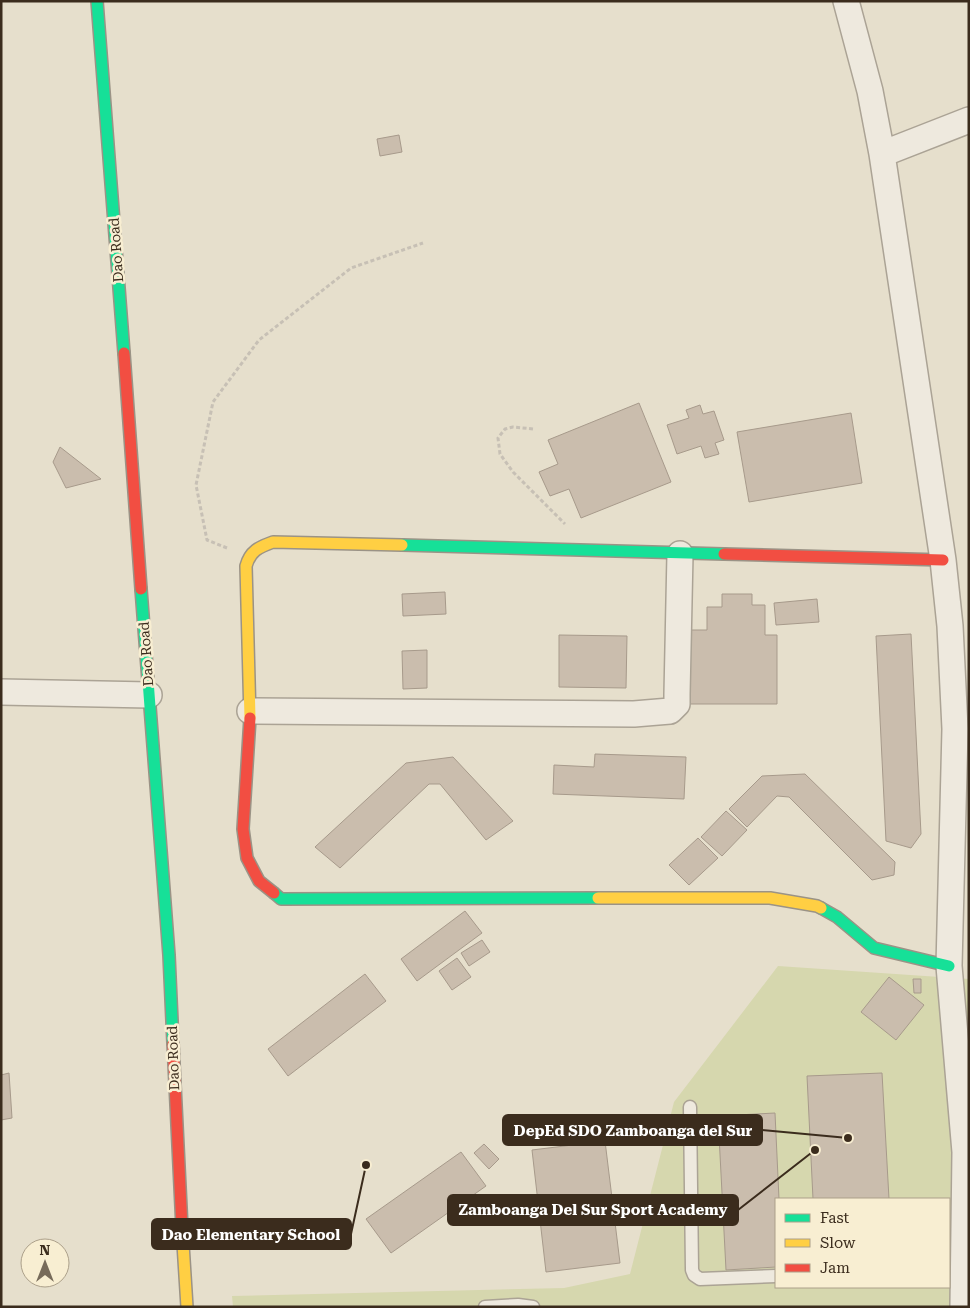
<svg xmlns="http://www.w3.org/2000/svg" width="970" height="1308" font-family="'Roboto Serif',serif">
  <rect width="100%" height="100%" fill="#e6dfcc"/>
  <path fill="#d6d7ae" fill-rule="evenodd" d="M778,966l191,13v328h-736l-1,-11 332,-8 66,-14 44,-172zM776,1199h173v88h-173z"/>
  <path fill="#cabdad" stroke="#a79a8b" d="M399,135l3,17 -22,4 -3,-17z
    M639,403l32,79 -90,36 -12,-29 -19,7 -11,-24 19,-8 -10,-24z
    M700,405l3,9 11,-3 10,29 -9,3 4,11 -14,4 -4,-12 -24,8 -10,-29 22,-7 -3,-8z
    M851,413l11,70 -113,19 -12,-70z
    M60,447l41,32 -35,9 -13,-26z
    M445,592l1,22 -43,2 -1,-22z
    M722,594h30v11h13v30h12v69h-87v-74h17v-23h15z
    M817,599l2,23 -43,3 -2,-22z
    M911,634l10,200 -10,14 -25,-7 -10,-205z
    M559,635l68,1 -1,52 -67,-1z
    M427,650v38l-24,1 -1,-38z
    M595,754l91,3 -2,42 -131,-5 1,-29 40,2z
    M453,757l60,64 -27,19 -46,-56h-11l-89,84 -25,-21 91,-84z
    M805,774l90,88 -1,13 -22,5 -83,-83 -12,-1 -30,31 -18,-18 33,-33z
    M726,811l21,19 -25,26 -21,-19z
    M698,838l20,20 -29,27 -20,-20z
    M465,911l17,22 -65,48 -16,-22z
    M482,940l8,12 -21,14 -8,-13z
    M457,958l14,19 -19,13 -13,-19z
    M365,974l21,27 -98,75 -20,-27z
    M889,977l35,28 -28,35 -35,-28z
    M913,979h8v14h-7z
    M9,1073l3,45 -11,2v-45z
    M882,1073l7,126h-76l-6,-123z
    M775,1113l4,86h-3v68l-50,3 -8,-154z
    M605,1141l15,122 -74,9 -14,-122z
    M484,1144l15,15 -10,10 -15,-16z
    M461,1152l25,34 -95,67 -25,-34z"/>
  <g fill="none" stroke-linecap="round" stroke-linejoin="round">
    <defs>
      <path id="lane" d="M690,1107l2,163 2,5 6,4 76,-3
        M485,1307l33,-2 15,2"/>
      <path id="street" d="M846,1l24,90 12,63 61,406 7,66 5,103 -6,237 16,186 -2,155
        M882,154l87,-34
        M1,692l148,3
        M250,711l384,3 36,-3 7,-7v-10l3,-140"/>
      <path id="fast" d="M97,1l27,352
        M402,545l322,9
        M141,589l28,366 4,88
        M274,893l7,6 317,-1
        M821,908l16,9 37,31 75,18"/>
      <path id="slow" d="M250,718l-4,-152c4,-15 13,-19 27,-24l129,3
        M598,898h172l47,8 4,2
        M182,1228l5,79"/>
      <path id="jam" d="M124,353l17,236
        M724,554l219,6
        M250,718l-7,111 4,29 12,23 15,12
        M173,1043l9,185"/>
    </defs>
    <use href="#lane" stroke="#aba395" stroke-width="15"/>
    <use href="#street" stroke="#aba395" stroke-width="28"/>
    <use href="#fast" stroke="#9b9386" stroke-width="14"/>
    <use href="#slow" stroke="#9b9386" stroke-width="14"/>
    <use href="#jam" stroke="#9b9386" stroke-width="14"/>
    <path stroke="#c7c0b5" stroke-width="3" stroke-dasharray="4 2.5" stroke-linecap="butt" d="M533,429l-20,-2 -8,2 -7,9 2,16 13,18 52,52
      M227,548l-20,-8 -11,-55 17,-83 46,-62 92,-72 72,-25"/>
    <use href="#lane" stroke="#eee9de" stroke-width="12"/>
    <use href="#street" stroke="#eee9de" stroke-width="25"/>
    <use href="#fast" stroke="#16e098" stroke-width="11"/>
    <use href="#slow" stroke="#ffcf43" stroke-width="11"/>
    <use href="#jam" stroke="#f24e42" stroke-width="11"/>
  </g>
  <g text-anchor="middle" stroke-width="5" stroke-linejoin="round" paint-order="stroke">
    <g font-size="14" fill="#3b2c1d" stroke="#f8eed2">
      <text transform="translate(116 250) rotate(-94)" y="5">Dao Road</text>
      <text transform="translate(146 654) rotate(-94)" y="5">Dao Road</text>
      <text transform="translate(173 1058) rotate(-92)" y="5">Dao Road</text>
    </g>
  </g>
  <path fill="none" stroke="#3b2c1d" stroke-width="2" d="M848 1138L762 1130M815 1150L738 1210M366 1165L351 1234"/>
  <g fill="#3b2c1d" stroke="#f8eed2" stroke-width="2">
    <circle cx="848" cy="1138" r="5"/>
    <circle cx="815" cy="1150" r="5"/>
    <circle cx="366" cy="1165" r="5"/>
  </g>
  <g fill="#3b2c1d" stroke="#3b2c1d" stroke-width="2">
    <rect x="503" y="1115" width="259" height="30" rx="5"/>
    <rect x="448" y="1195" width="290" height="30" rx="5"/>
    <rect x="152" y="1219" width="199" height="30" rx="5"/>
  </g>
  <g font-size="15" text-anchor="middle" font-weight="bold" fill="#fff">
    <text x="633" y="1136">DepEd SDO Zamboanga del Sur</text>
    <text x="593" y="1215">Zamboanga Del Sur Sport Academy</text>
    <text x="251" y="1240">Dao Elementary School</text>
  </g>
  <rect width="970" height="1308" fill="none" stroke="#3b2c1d" stroke-width="5"/>
  <rect x="775" y="1198" width="175" height="90" fill="#f8eed2" stroke="#aca08a"/>
  <rect x="785" y="1214" width="25" height="8" fill="#16e098" stroke="#aca08a"/>
  <text x="820" y="1223" font-size="15" fill="#3b2c1d">Fast</text>
  <rect x="785" y="1239" width="25" height="8" fill="#ffcf43" stroke="#aca08a"/>
  <text x="820" y="1248" font-size="15" fill="#3b2c1d">Slow</text>
  <rect x="785" y="1264" width="25" height="8" fill="#f24e42" stroke="#aca08a"/>
  <text x="820" y="1273" font-size="15" fill="#3b2c1d">Jam</text>
  <g transform="translate(45 1263)"><circle r="24" fill="#f8eed2" stroke="#aca08a"/>
  <path d="M0-4L9 19L0 12L-9 19Z" fill="#776b5a"/>
  <text y="-8" font-size="14" font-weight="bold" text-anchor="middle" fill="#3b2c1d">N</text>
  </g>
</svg>
